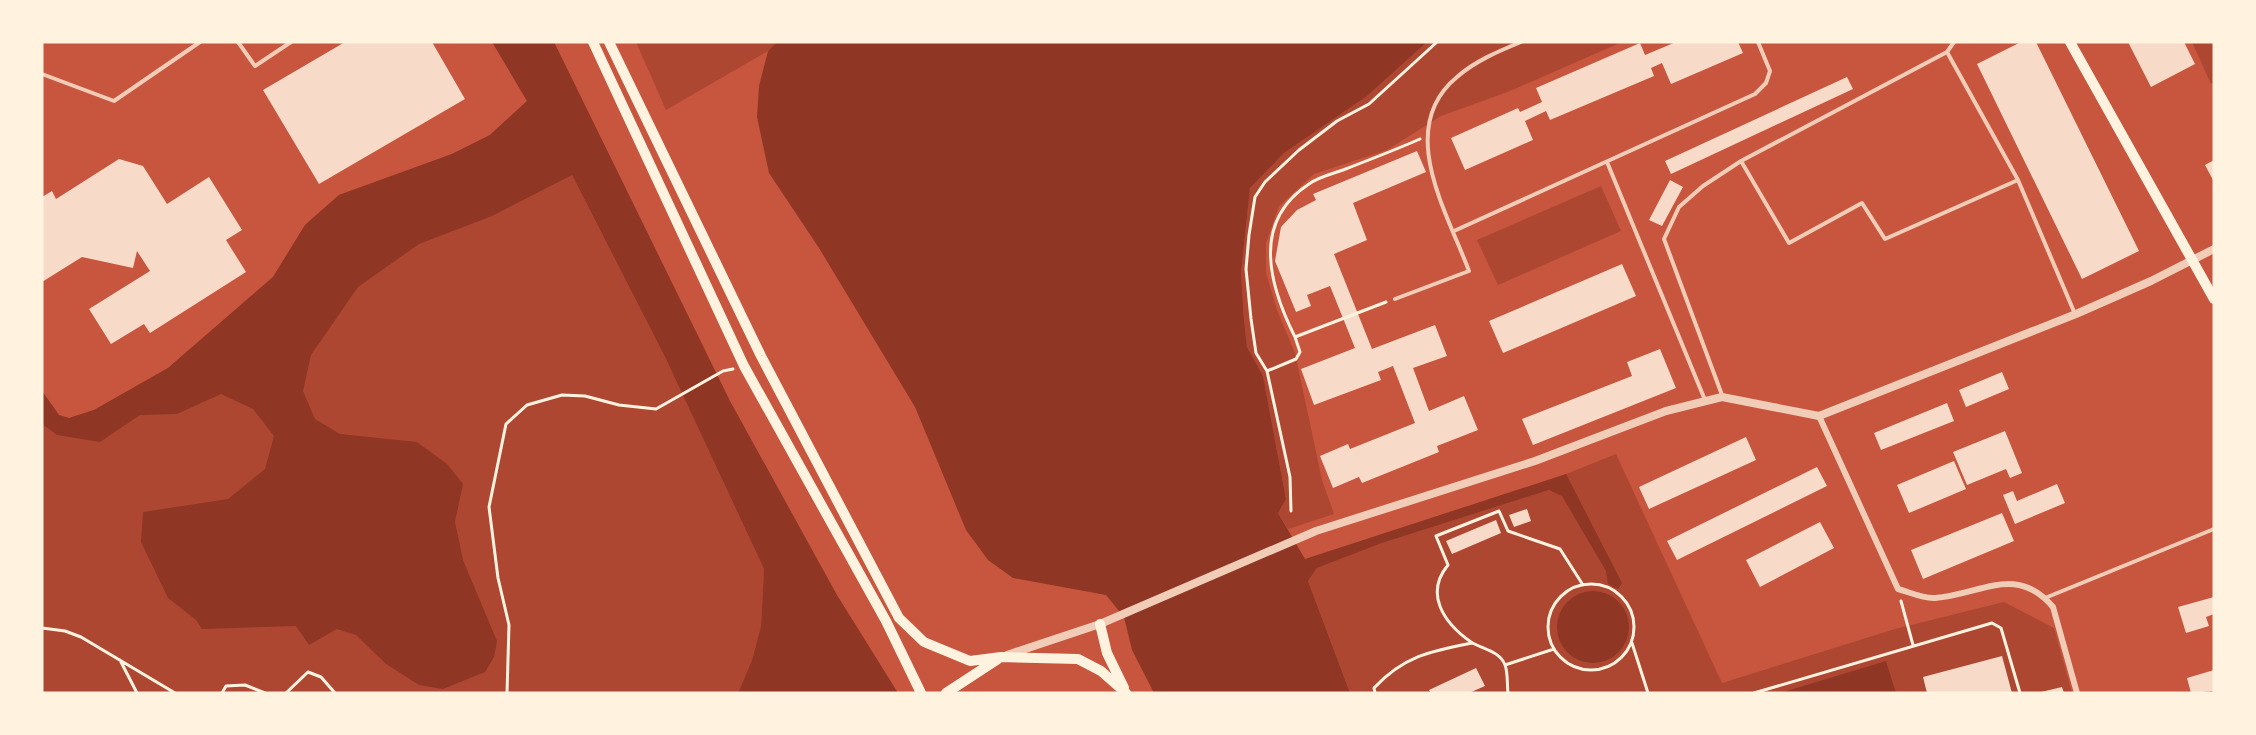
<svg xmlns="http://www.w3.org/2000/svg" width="2256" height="735" font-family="'Source Sans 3',sans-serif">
  <rect width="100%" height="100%" fill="#c8553d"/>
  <path fill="#ae4732" d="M636,42h141l-9,9 -102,59z
    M1427,42h195l-112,49 -69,25 -54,34 -73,24 -35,32 -13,37v30l11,37 18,43 27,127 12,34 -46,15 -10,-16 8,-14 -23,-123 -16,-29 -3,-27 -3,-47 9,-85 34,-35 83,-57z
    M2192,42h22v40l-3,2z
    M527,101l45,74 93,182 99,212 -3,57 -9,34 -14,33h-696v-302l17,24 10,3 25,-8 74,-42 105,-91 32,-52 34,-30 113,-41 38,-19z
    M1601,186l20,45 -123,54 -21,-45z
    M1616,454l106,229 173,-54 109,-27 50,26 18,65h-722l-42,-112 9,-13 65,-25 167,-53 17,-16z"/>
  <path fill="#8f3625" d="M492,42h62l176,359 107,194 61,98h-160l14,-33 9,-34 3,-57 -99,-212 -93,-182 -80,41 -73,28 -61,43 -47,68 -8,36 12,28 25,15 77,8 30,22 16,20 -8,38 8,38 34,81 -3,16 -9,15 -42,17 -24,-4 -33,-21 -30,-29 -19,-6 -28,16 -13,-19 -94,3 -6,-9 -28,-22 -27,-56 2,-30 85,-13 37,-30 9,-33 -21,-27 -32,-15 -44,20 -37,1 -40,27 -43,-7 -15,-11v-33l17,24 10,3 25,-8 74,-42 105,-91 32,-52 34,-30 113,-41 38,-19 37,-34z
    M777,42h650l-60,54 -83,57 -34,35 -9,85 3,47 3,27 16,29 23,123 -8,14 27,46 261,-85 56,109 -4,6 -10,-5 -2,-13 -44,-75 -13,-6 -167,53 -65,25 -9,13 42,112h-196l-22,-43 -8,-33 -18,-22 -93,-17 -25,-18 -22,-30 -51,-123 -96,-159 -50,-75 -12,-56 2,-31 9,-35z
    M1557 627a36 36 0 1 1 72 0a36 36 0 1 1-72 0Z
    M1886,661l10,32h-116z"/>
  <path fill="#f7dbc8" d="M345,42h87l33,57 -146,85 -56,-94z
    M1676,42h62l5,11 -72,31 -9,-21 -11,5 3,8 -104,44 -4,-9 -21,10 8,19 -68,30 -14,-32 67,-30 2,4 22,-10 -6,-14 104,-45 5,12z
    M2021,42h15l103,209 -57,28 -105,-215z
    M2128,42h56l11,22 -44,23z
    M1847,77l6,12 -182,85 -6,-13z
    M1417,151l9,21 -73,31 14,37 -33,14 38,95 63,-24 12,31 -34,12 16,43 35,-15 14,34 -41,16 2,6 -77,31 -3,-6 -26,11 -13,-32 28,-12 2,5 65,-26 -22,-57 -15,6 3,8 -67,25 -13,-36 54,-21 -25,-62 -23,9 4,11 -15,6 -21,-51 6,-34 16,-17 19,-10 -3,-6z
    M119,159l24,7 24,38 42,-27 33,53 -16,10 20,32 -96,61 -6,-9 -33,20 -22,-35 61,-38 -13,-20 -4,17 -51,-11 -40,25v-85l10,-6 4,8z
    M2214,160v22l-9,-17z
    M1670,180l13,7 -21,39 -13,-6z
    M1622,264l14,32 -133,57 -14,-32z
    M1660,349l16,39 -143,57 -11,-26 110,-43 -5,-14z
    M2002,372l7,17 -43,18 -7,-17z
    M1947,403l7,18 -73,29 -7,-17z
    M2005,431l17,42 -12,5 -4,-9 -39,16 -14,-33z
    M1746,437l10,23 -107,49 -10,-22z
    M1954,461l12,28 -57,24 -12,-28z
    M1817,467l10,19 -150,74 -10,-19z
    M2057,484l8,19 -50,21 -12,-29 10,-4 4,10z
    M1527,509l4,12 -17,6 -5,-12z
    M2002,513l12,28 -91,38 -12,-29z
    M1496,520l5,13 -49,21 -6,-13z
    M1820,522l14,26 -74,39 -14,-27z
    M2214,597v17l-8,3 3,9 -23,7 -8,-26z
    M2002,656l10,37h-85l-4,-16z
    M1476,668l9,18 -16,7h-38l-2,-3z
    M2214,670v21l-23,2 -4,-15z
    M2062,687l2,6h-23v-1z"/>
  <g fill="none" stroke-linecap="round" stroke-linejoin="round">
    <path stroke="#fff3e0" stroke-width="3" d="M1386,302l-91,35c-26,-52 -44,-115 14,-153 9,-7 23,-10 34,-14 26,-10 52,-20 77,-31
      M1267,371l29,-12 4,-7 -5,-15
      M1291,511l-1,-34 -23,-106 -11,-18 -5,-34 -5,-50 3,-34 6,-38 10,-15 34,-32 38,-29 32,-17 68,-62
      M1548 627a43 43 0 1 1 86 0a43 43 0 1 1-86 0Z
      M1901,601l12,44
      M42,628l23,3 16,6 94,56
      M1632,643l16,50
      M120,660l17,33
      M1505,665l49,-16
      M222,693l4,-7 19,-1 20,8
      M286,693l22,-21 13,5 14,16
      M507,693l2,-68 -11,-47 -9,-71 17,-83 21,-19 35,-10 23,1 34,9 37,4 67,-38 10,-2
      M1375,693l-1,-5c30,-32 57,-37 98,-45
      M1508,693c-1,-8 0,-21 -3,-28 -5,-14 -23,-16 -34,-23 -27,-19 -47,-48 -23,-77l-12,-29 63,-25 9,20 52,18 23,36
      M1754,693l238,-70 9,5 19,65"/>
    <path stroke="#f1ccb7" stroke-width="4" d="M238,42l17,24 36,-24
      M1947,52l71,128 57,134
      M42,74l72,27 86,-59
      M1741,161l48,82 73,-40 23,36 133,-59
      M1607,162l98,238
      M1454,231l301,-137 11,-11 4,-12 -12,-29
      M1395,299l74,-28c-22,-59 -74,-143 -12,-194 18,-16 42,-26 64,-35
      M1722,395l-58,-156 15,-32 24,-21 38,-25 206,-109 7,-10
      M2045,598l169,-69"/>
    <path stroke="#f1ccb7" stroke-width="6" d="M1819,416l79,173c11,3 26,10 37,9 46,-3 80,-35 118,9l24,86"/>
    <path stroke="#f1ccb7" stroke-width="8" d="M1007,655l93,-31 216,-93 219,-70 131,-50 56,-14 97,19 257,-102 75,-33 63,-32"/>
    <path stroke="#fff3e0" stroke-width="10" d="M593,42l151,324 142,255 35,72
      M609,42l152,314 138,262 25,24 46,19 31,-4 77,2 23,12 25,22
      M2070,42l144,257
      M1100,624l7,29 17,35
      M946,693l52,-34"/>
  </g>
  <rect width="2256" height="735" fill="none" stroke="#fff3e0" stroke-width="87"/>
</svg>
